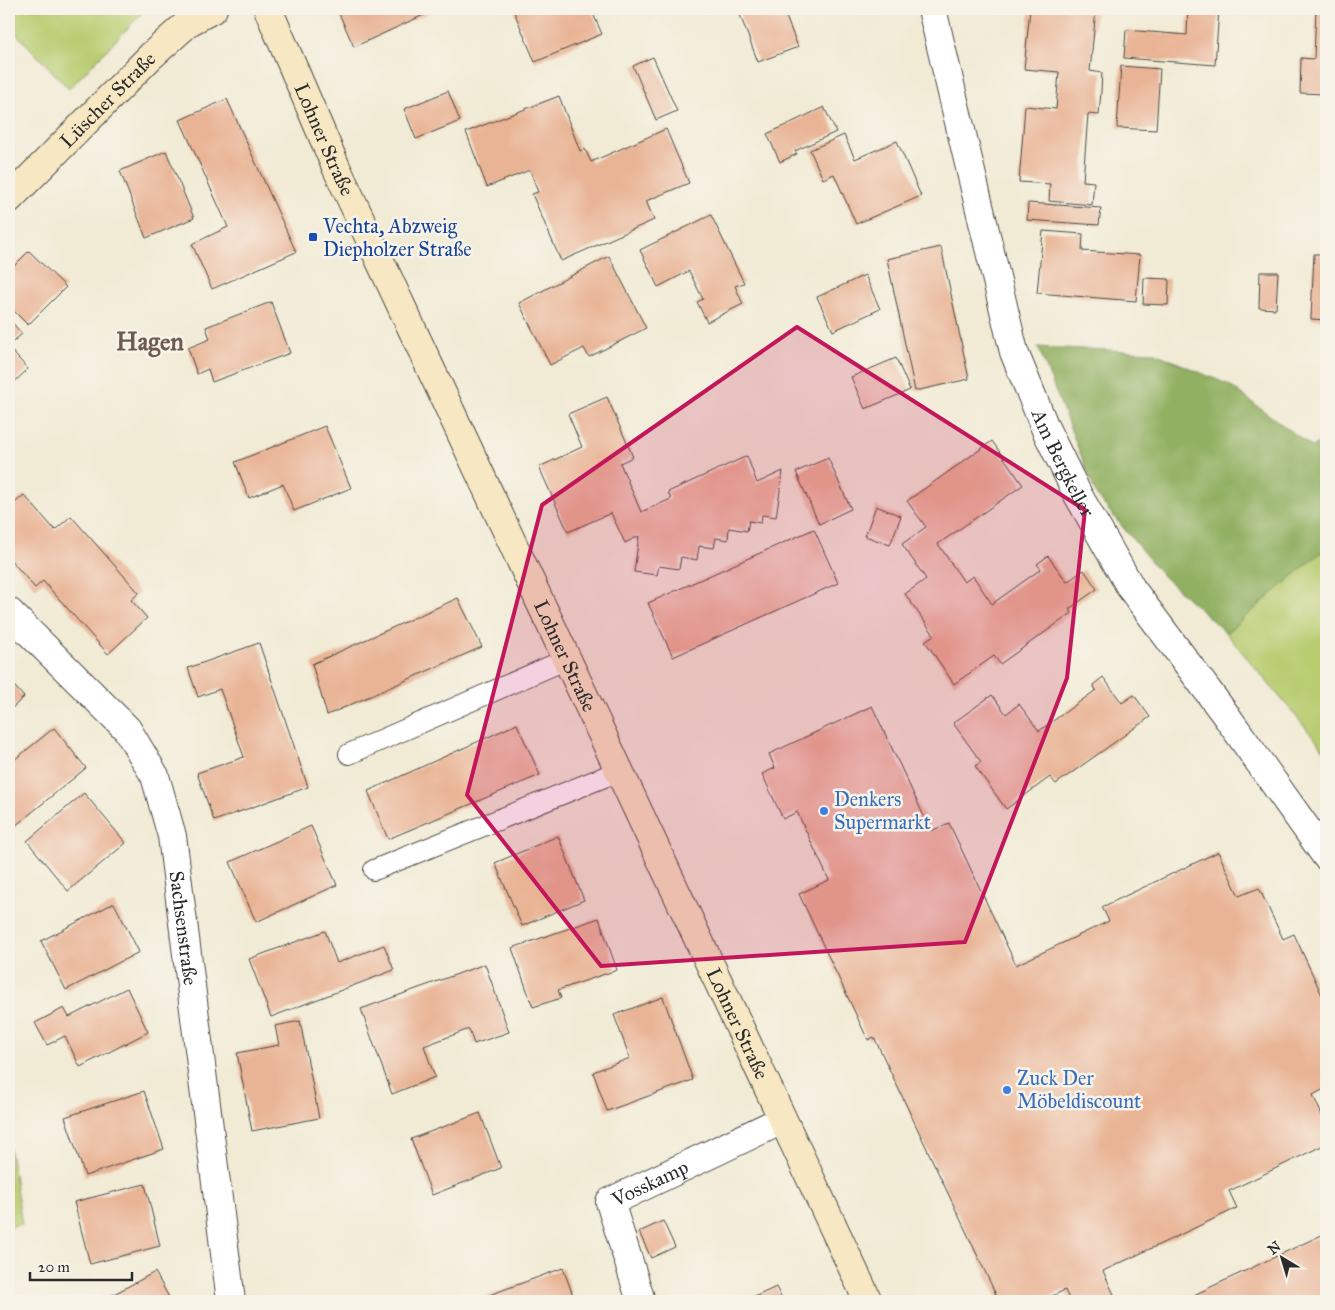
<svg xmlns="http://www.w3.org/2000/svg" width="1335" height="1310" font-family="'IM FELL Great Primer',serif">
  <rect width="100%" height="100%" fill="#f7f3e8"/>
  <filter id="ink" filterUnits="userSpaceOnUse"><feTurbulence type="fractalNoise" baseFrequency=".02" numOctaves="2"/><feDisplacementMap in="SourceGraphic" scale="10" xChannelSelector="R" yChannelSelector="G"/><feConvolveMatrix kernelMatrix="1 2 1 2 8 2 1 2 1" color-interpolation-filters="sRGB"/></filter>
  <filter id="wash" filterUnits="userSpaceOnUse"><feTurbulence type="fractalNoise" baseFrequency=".0096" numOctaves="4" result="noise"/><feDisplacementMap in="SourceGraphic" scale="20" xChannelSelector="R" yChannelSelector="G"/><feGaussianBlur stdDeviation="1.12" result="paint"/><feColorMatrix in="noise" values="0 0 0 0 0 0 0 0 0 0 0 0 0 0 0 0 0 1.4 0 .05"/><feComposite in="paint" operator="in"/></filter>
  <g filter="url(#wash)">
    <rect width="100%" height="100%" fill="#f1ebd5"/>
    <path fill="#b8cc70" stroke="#727c4e" d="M9,9h137l-77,80 -60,-63z
      M1326,548v204l-100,-119z
      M9,1143l13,81 -13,3z"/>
    <path fill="#92b062" stroke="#5e6e46" d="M1038,347l115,5 76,33 83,62 14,-10v111l-100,85 -63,-57 -66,-80z"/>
    <g id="blocks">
      <path fill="#e9b495" d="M337,9h92l1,3 -76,35z
        M513,9h78l11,25 -67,28z
        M756,9h27l15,38 -40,15 -18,-47z
        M1030,9h66l-6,62 12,2 -1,18 -2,24 -11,-1 -5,67 11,1 -2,23 -43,-4 1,-17 -31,-2 6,-76 31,3 3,-37 -35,-3z
        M1188,9h31l-4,56 -91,-7 2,-28 61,5z
        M1316,9h10v85l-26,-1 1,-35 13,1z
        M653,57l24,54 -21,9 -23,-54z
        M1121,66l39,3 -4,61 -39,-2z
        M448,91l12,30 -44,18 -12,-30z
        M559,96l21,55 5,-2 6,13 75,-33 23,54 -43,18 8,19 -93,41 -29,-67 6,-2 -8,-22 -43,17 -21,-55z
        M227,99l69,153 -84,37 -20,-45 36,-17 -48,-107z
        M824,107l12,25 -41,19 2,3 -17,8 -13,-28z
        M844,135l11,24 42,-18 24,55 -65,28 -22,-50 -11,5 -13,-29z
        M166,151l28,67 -48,20 -26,-67z
        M1028,203l73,5 -2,17 -72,-5z
        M711,215l33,68 -9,3 8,18 -36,18 -10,-20 6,-3 -14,-28 -31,16 -18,-37z
        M1043,231l40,3 -1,17 58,4 -4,46 -99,-8z
        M941,247l28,132 -54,12 -28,-132z
        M29,251l37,36 -38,38 -19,-19v-35z
        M1314,254h12v66l-15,-1z
        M609,256l37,72 -57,29 -5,-9 -34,17 -31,-62z
        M1260,272h18l-2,37 -17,-1z
        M865,275l15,34 -47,22 -16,-34z
        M1144,278l25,1 -1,26 -25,-1z
        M271,302l19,51 -78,29 -4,-13 -11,5 -9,-26 22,-9 -4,-12z
        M9,319l13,15 -13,11z
        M9,348l19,21 -19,18z
        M896,358l14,32 -45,19 -14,-32z
        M607,397l26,60 -13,6 21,49 30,-13 -3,-7 79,-36 10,27 26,-12 -7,46 -14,-2 -1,8 -12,-2 -2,10 -18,-3 -1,12 -12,-2 -2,10 -15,-2 -2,14 -16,-3 -2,12 -20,-3 -2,9 -23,-3 5,-36 -14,7 -14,-30 -43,19 -29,-65 43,-20 -14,-33z
        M325,426l26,62 -57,23 -11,-27 -34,14 -14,-36z
        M992,441l31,44 -85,59 26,38 9,-6 19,28 49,-35 -4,-5 11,-8 19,26 17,-12 13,19 -28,20 3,4 -72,51 -6,-8 -40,28 -29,-43 9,-6 -29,-41 21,-15 -24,-35 24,-17 -19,-26z
        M828,458l23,51 -32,15 -23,-52z
        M24,495l31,35 16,-14 68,77 -8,7 16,18 -39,36 -65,-73 -8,7 -26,-30v-50z
        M876,506l25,10 -11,29 -25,-9z
        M814,529l24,54 -165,74 -25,-54z
        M458,598l24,49 -155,68 -15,-51z
        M259,643l49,144 -94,34 -17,-48 47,-16 -24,-68 -22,8 -10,-29z
        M1103,677l19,26 12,-8 16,22 -94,67 -6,-7 -44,32 -31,-43 6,-4 -28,-39 39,-28 14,19 13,-10 20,27 57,-41 -3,-5z
        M9,680l15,17 -15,14z
        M872,706l59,125 18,-8 67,142 93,-44 -7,-14 116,-55 21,44 20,-8 24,51 11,-5 32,70v84l-13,7 13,29v20l-97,47 8,17 -134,63 14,30h-47l-5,-11 -24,11h-42l-125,-264 -6,3 -69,-146 30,-14 -32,-68 -14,7 -21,-45 13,-6 -6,-14z
        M517,724l23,51 -152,64 -20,-48z
        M54,728l32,40 -77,63v-67z
        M84,793l42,50 -58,48 -41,-50z
        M311,826l26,59 -81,37 -26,-60z
        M558,836l26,64 -62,26 -27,-63z
        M114,903l25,49 -73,38 -25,-49z
        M599,918l18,52 -59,20 3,8 -28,9 -21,-59z
        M325,931l12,32 47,-18 10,25 -123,47 -22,-58z
        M485,964l24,68 -35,12 -5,-15 -45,17 11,31 -43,17 -31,-85z
        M127,988l21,44 -68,35 -15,-31 -18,9 -12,-22 29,-15 5,9z
        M663,997l30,83 -86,31 -14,-39 37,-14 -16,-43z
        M300,1021l19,97 -67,13 -15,-78 42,-8 -4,-19z
        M144,1091l20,58 -79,27 -20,-59z
        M480,1113l21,55 -69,27 -21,-56z
        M145,1184l15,62 -70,18 -16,-62z
        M663,1221l12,26 -24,11 -12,-26z
        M1326,1233v68h-145z
        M563,1268l12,33h-102z
        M155,1272l16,29h-70z
        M776,1287l7,14h-37z"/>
    </g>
  </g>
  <g filter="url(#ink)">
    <use href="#blocks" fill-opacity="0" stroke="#494844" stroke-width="1"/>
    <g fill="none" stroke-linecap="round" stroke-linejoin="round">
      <defs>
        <path id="lane" d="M349,754l218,-95
          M374,870l245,-99"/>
        <g id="street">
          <path id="s1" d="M932,9l82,343 32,78 32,65 53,93 94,126 101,142"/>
          <path id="s2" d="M9,612l118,117 28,47 17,60 59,465"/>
          <path id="s3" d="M641,1301l-31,-99 172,-82"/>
        </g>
        <g id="secondary">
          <path id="s4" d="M268,9l68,158 532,1134"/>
          <path id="s5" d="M9,199l142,-143 38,-34 24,-13"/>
        </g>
      </defs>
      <use href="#lane" stroke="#494844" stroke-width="22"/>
      <use href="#street" stroke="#494844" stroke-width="30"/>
      <use href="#secondary" stroke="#494844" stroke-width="30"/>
      <use href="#lane" stroke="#fff" stroke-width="20"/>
      <use href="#street" stroke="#fff" stroke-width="28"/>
      <use href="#secondary" stroke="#f7e8c3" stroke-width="28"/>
    </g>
  </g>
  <path fill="#c2185b" fill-opacity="0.2" stroke="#c2185b" stroke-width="4" stroke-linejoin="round" d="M797,327l288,183 -18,168 -102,264 -364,24 -134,-171 75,-290z"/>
  <rect fill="#1a4fb4" stroke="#f7f3e8" stroke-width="2" x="308" y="232" width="10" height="10" rx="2.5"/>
  <g fill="#3f7fe0" stroke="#f7f3e8" stroke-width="2">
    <circle cx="824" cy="811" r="5"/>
    <circle cx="1007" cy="1090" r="5"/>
  </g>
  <g text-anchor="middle" stroke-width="5" stroke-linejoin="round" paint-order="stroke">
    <g font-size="20" fill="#2b2b2b" stroke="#f7f3e8">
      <text dy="7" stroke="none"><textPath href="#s5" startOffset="140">Lüscher Straße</textPath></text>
      <text dy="7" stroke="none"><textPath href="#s4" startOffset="142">Lohner Straße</textPath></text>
      <text dy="7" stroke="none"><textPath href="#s1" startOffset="474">Am Bergkeller</textPath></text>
      <text dy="7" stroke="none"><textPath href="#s4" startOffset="712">Lohner Straße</textPath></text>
      <text dy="7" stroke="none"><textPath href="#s2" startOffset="376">Sachsenstraße</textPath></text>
      <text dy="7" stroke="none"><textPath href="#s4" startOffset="1118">Lohner Straße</textPath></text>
      <text dy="7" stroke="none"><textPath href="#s3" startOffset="148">Vosskamp</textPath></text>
    </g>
    <g font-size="20" fill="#164399" stroke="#f7f3e8" text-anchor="start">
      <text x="323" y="233">Vechta, Abzweig<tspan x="323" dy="23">Diepholzer Straße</tspan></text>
    </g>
    <g font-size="20" fill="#366cbe" stroke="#f7f3e8" text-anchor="start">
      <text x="834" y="806">Denkers<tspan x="834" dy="23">Supermarkt</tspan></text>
      <text x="1017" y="1085">Zuck Der<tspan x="1017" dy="23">Möbeldiscount</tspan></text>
    </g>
    <g font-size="25" font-weight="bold" fill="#6e5b50" stroke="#f7f3e8">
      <text x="150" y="350">Hagen</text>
    </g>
  </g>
  <rect width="1335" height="1310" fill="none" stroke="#f7f3e8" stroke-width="30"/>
  <g transform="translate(1282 1258) rotate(322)" stroke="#f7f3e8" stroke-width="4" paint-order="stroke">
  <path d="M0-4L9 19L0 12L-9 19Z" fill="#2b2b2b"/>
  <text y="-8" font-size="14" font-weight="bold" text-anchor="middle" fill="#2b2b2b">N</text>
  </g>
  <path d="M30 1272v8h102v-8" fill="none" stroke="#2b2b2b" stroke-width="2.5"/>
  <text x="38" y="1272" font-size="15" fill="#2b2b2b" stroke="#f7f3e8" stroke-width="4" paint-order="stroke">20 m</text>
</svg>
